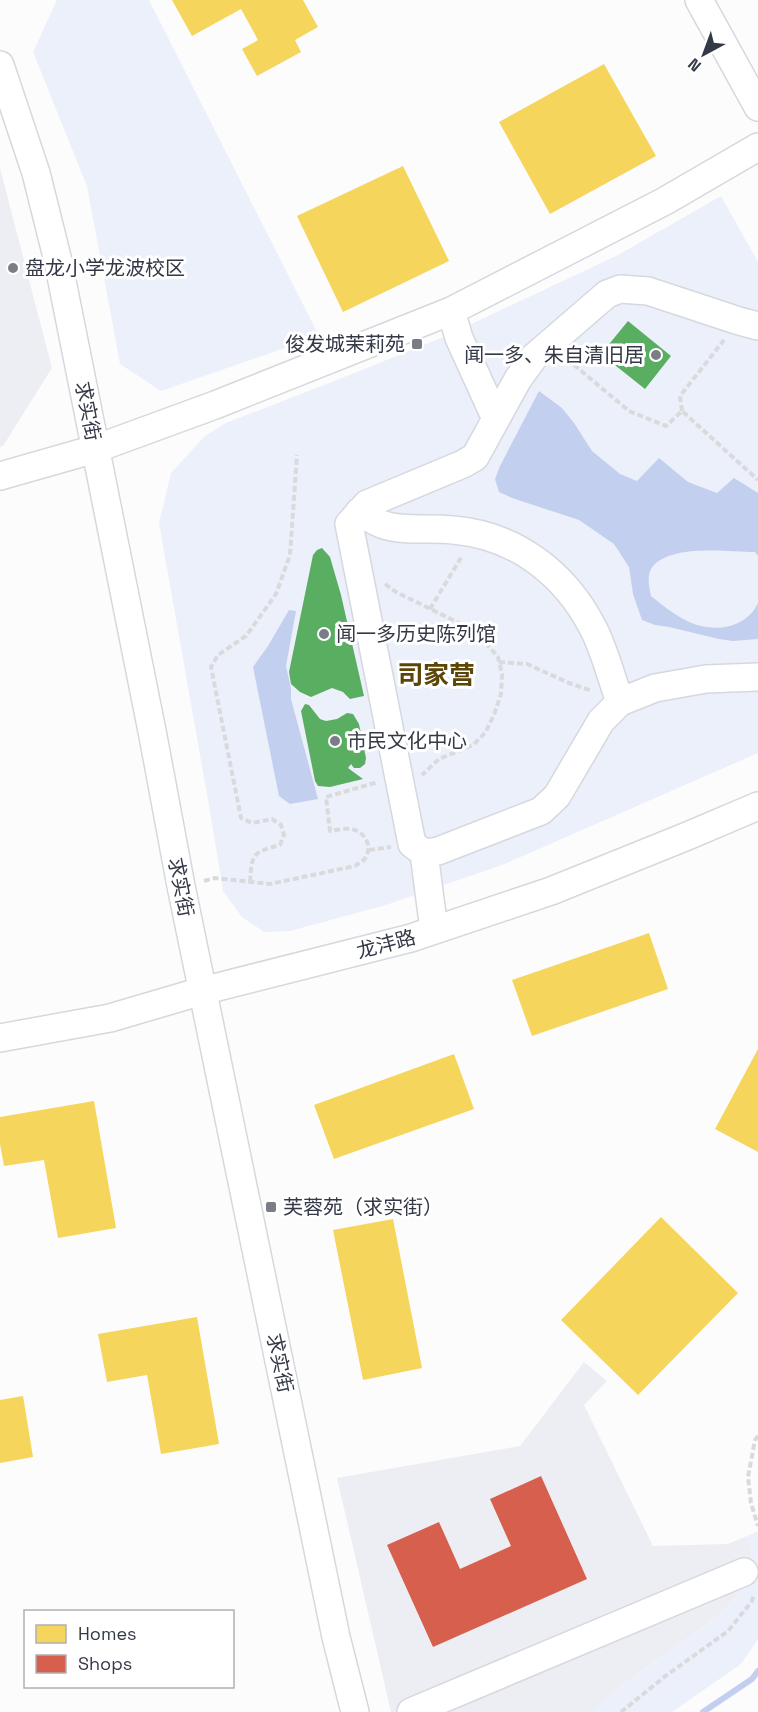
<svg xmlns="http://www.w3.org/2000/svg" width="758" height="1712" font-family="'Space Grotesk','Noto Sans SC',sans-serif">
  <rect width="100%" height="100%" fill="#fcfcfc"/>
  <path fill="#edeef4" d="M0,168l52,200 -49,78 -3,1z
    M584,1362l23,19 -23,24 69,141 75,-2 19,-8 5,19 -13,39 -21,22 -95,68 -31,28h-201l-54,-234 183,-32z"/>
  <path fill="#ecf0fa" d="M57,0h92l170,336 -158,55 -41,-27 -33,-178 -54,-134z
    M721,196l37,66v491l-256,112 -116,40 -96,26 -26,1 -22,-15 -19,-26 -11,-68 -53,-300 12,-50 34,-37 21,-13 116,-45 104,-42 172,-81z
    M758,1531v108l-17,25 -69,48h-80l31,-28 95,-68 21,-22 13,-39 -5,-19z"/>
  <path fill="#c3cfee" d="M539,391l23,17 12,15 18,28 28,23 17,7 22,-23 29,24 29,11 17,-15 24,15v63l-3,-4c-28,0 -80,-8 -101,13 -8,8 -5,21 -3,31 12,10 24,19 38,26 24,11 57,7 69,-19v36l-25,2 -14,-2 -50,-12 -14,-2 -13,-5 -9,-26 -4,-27 -15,-23 -35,-24 -67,-22 -13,-6 -4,-13 5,-13z
    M289,610l7,1 -10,55 5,22v11l27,100 -28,5 -11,-8 -26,-129 15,-21z"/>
  <path fill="#f6d55c" d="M172,0h131l15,27 -23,13 6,12 -44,24 -15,-27 16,-9 -17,-31 -49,27z
    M604,64l52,92 -106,58 -51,-92z
    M403,166l46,95 -106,51 -46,-96z
    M649,933l19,56 -136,47 -20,-56z
    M758,1049v103l-43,-23z
    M454,1054l20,55 -140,50 -20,-54z
    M94,1101l22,127 -58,10 -14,-78 -40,6 -4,-22v-27z
    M661,1217l77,76 -100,102 -77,-75z
    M393,1219l29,149 -59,12 -30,-150z
    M197,1317l22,127 -58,10 -14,-79 -40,7 -9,-48z
    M23,1396l10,61 -33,6v-63z"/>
  <path fill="#d6604d" d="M541,1476l46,103 -154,68 -46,-102 52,-23 21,47 51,-23 -21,-47z"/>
  <path fill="#5aae61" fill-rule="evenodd" d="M628,321l43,35 -26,33 -44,-35zM635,346l8,6 -7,9 -8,-6z
    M322,548l8,9 11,38 23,101 -14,3 -7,-7 -11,-4 -21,9 -11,-5 -9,-8 -2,-12 24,-117 4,-5z
    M305,704l4,1 11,14 6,2 11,-2 10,-6 6,1 6,10 7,34 -1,6 -5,4h-6l-3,-4 -3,4 15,11 -33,8 -12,-1 -3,-5 -14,-70z"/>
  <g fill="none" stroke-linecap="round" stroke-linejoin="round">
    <path stroke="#c3cfee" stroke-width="6" d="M703,1712l49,-33 6,-8"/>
    <defs>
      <path id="minor" d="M699,0l59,107
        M0,65l36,108 22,88 95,475 28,150 155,751 19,75
        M451,311l8,27 37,81
        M758,326l-19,-5 -91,-30 -28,-2 -13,5 -73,63 -16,22 -43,78 -12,7 -96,40 -18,20 63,320 12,9 14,-2 103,-40 16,-15 44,-75 19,-19 35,-14 51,-9 52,-2
        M0,476l95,-27 120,-44 236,-94 214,-110 93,-54
        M359,512c8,4 16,10 25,13 22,7 46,2 69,5 62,5 112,43 140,98 11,20 19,52 27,74
        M424,853l10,77
        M0,1038l110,-20 92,-27 209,-53 140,-47 134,-54 73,-31
        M411,1712l333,-140"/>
    </defs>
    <use href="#minor" stroke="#d6d8df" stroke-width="30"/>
    <path stroke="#d9dadc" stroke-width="4" stroke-dasharray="6 3" stroke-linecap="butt" d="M567,359l62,52 37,15 16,-15 76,69
      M682,411l-2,-15 44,-56
      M385,584l11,8 69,34 20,16 13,15 4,17 -1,20 -7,21 -9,18 -12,12 -34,14 -17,16
      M430,609l32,-53
      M499,662l28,2 42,19 23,8
      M369,850l22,-3
      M204,881l11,-3 55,6 85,-18c4,-3 9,-5 11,-9 7,-13 -3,-27 -16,-28 -6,-1 -14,1 -20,2l-4,-34 52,-15
      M250,882c2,-29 2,-29 30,-37l4,-10 -3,-10 -9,-6 -20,4 -11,-5 -30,-151 7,-12 28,-19 30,-42 14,-39 7,-100
      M758,1436l-3,4 -7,37 3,26 7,23
      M621,1712l47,-38 60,-43 24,-30 2,-7"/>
    <use href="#minor" stroke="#fff" stroke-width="27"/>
  </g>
  <g fill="#7a7d86" stroke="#fff" stroke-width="2">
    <circle cx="13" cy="268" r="6"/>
    <rect x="411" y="338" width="12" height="12" rx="3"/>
    <circle cx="656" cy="355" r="6"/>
    <circle cx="324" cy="634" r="6"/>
    <circle cx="335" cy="741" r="6"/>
    <rect x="265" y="1201" width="12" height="12" rx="3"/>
  </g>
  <g text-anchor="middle" stroke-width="6" stroke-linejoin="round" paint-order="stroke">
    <g font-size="20" fill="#343947" stroke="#fff" text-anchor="start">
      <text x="25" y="275">盘龙小学龙波校区</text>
      <text x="405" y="351" text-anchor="end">俊发城茉莉苑</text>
      <text x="644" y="362" text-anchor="end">闻一多、朱自清旧居</text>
      <text x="336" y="641">闻一多历史陈列馆</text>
      <text x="347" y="748">市民文化中心</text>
      <text x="283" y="1214">芙蓉苑（求实街）</text>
    </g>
    <g font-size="20" fill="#343947" stroke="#fff">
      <text transform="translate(88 411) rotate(79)" y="7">求实街</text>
      <text transform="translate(181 887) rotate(79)" y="7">求实街</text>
      <text transform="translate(386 944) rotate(-15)" y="7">龙沣路</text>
      <text transform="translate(280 1363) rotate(78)" y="7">求实街</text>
    </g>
    <g font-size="26" font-weight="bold" fill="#5c4607" stroke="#fff">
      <text x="436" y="684">司家营</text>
    </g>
  </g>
  <rect x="24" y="1610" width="210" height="78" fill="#ffffff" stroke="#aeb0b5" stroke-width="1.5"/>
  <rect x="36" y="1625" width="30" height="18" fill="#f6d55c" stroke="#aeb0b5" stroke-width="1.5"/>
  <text x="78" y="1640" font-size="18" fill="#343947">Homes</text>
  <rect x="36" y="1655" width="30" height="18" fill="#d6604d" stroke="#aeb0b5" stroke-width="1.5"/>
  <text x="78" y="1670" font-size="18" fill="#343947">Shops</text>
  <g transform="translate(704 54) rotate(221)" stroke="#ffffff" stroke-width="4.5" paint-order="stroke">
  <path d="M0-4.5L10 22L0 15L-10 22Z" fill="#343947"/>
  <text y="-9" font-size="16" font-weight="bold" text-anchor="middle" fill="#343947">N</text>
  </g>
</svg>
